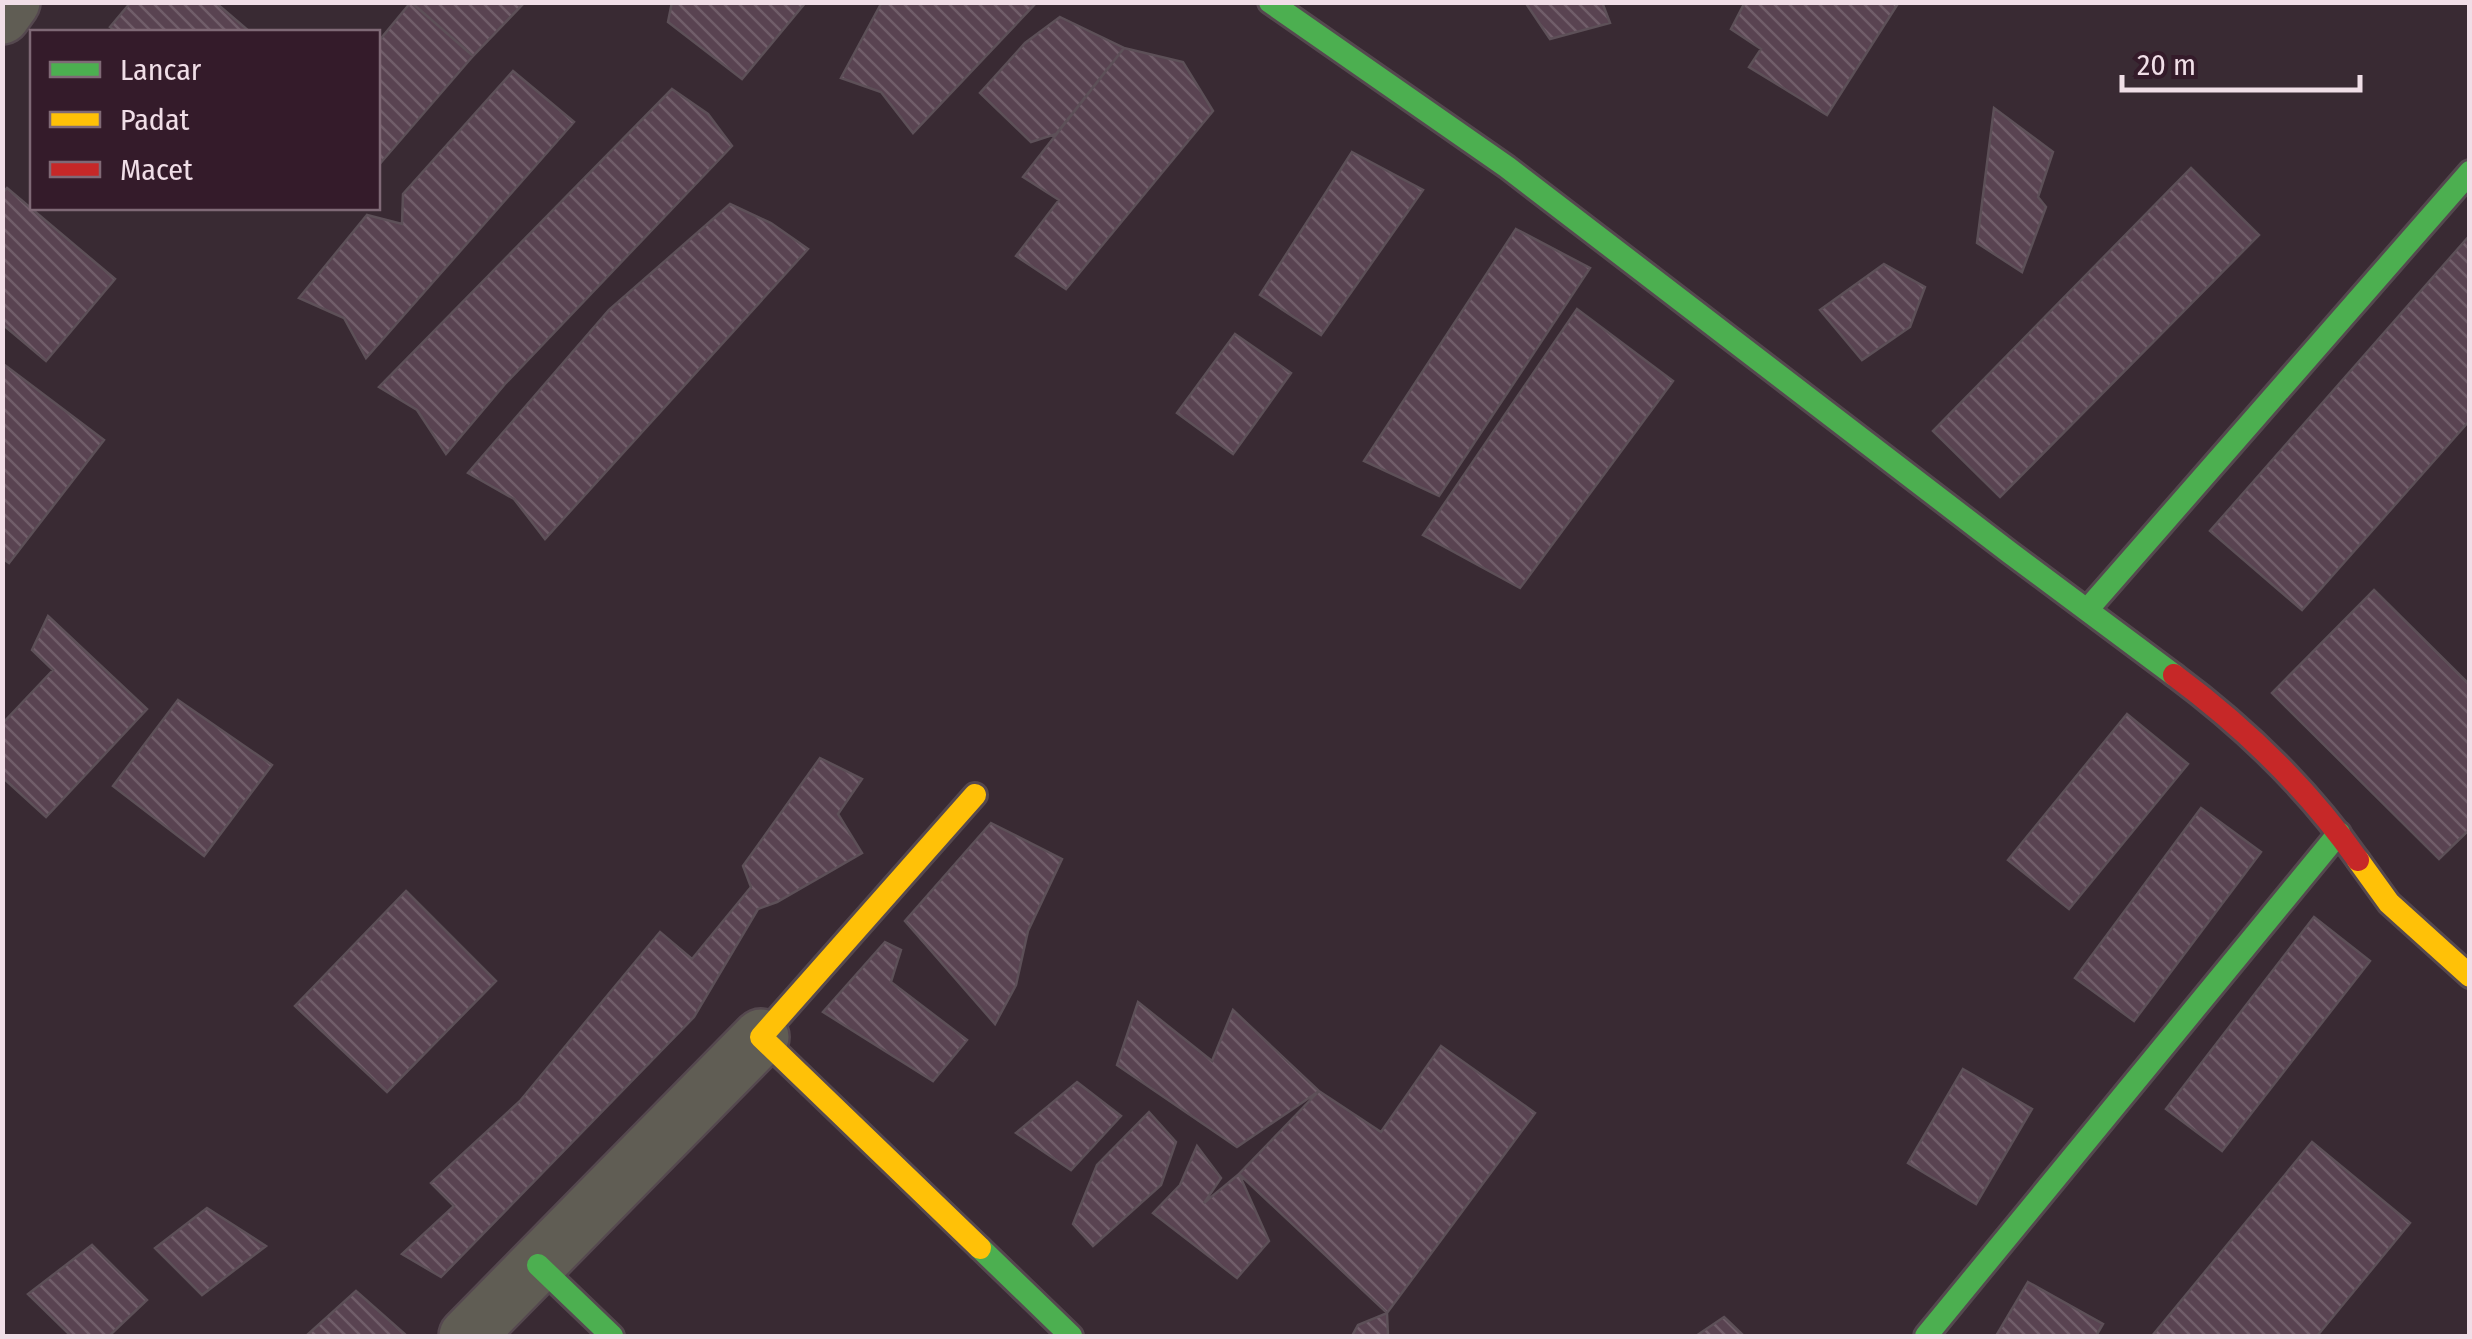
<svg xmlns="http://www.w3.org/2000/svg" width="2472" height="1339" font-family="'Fira Sans Condensed',sans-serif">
  <defs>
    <pattern id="building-back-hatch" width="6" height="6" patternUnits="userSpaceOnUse" patternTransform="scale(2.5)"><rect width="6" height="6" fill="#594351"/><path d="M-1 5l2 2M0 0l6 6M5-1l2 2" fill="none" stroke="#715e6a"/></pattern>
  </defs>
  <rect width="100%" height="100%" fill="#392a33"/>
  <path fill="url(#building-back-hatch)" stroke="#5d5058" stroke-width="2.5" d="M131,2h84l35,30h-133l-7,-5z
    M411,2l62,54 -95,110v-124z
    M411,2h114l-52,54z
    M672,2h134l-64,77 -74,-57z
    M882,2h155l-124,131 -32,-41 -40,-14z
    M1525,2h77l8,21 -60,16z
    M1745,2h154l-72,113 -78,-48 12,-18 -30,-20z
    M1060,17l64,31 -68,86 -25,8 -51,-49 45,-50z
    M1124,48l59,14 30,49 -147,178 -50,-33 43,-56 -36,-23z
    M513,71l61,51 -208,236 -22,-40 -45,-20 68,-83 35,9 1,-30z
    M672,89l36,25 24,32 -227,238 -59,70 -29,-44 -38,-23z
    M1994,108l59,44 -15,45 8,10 -24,65 -45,-29z
    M1352,152l71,38 -102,145 -61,-40z
    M2191,168l68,67 -259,262 -67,-66z
    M7,188l108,91 -69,82 -44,-37v-130z
    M730,204l41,19 37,26 -263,290 -31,-40 -46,-26 141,-163z
    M1516,229l74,39 -151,228 -75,-35z
    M2470,235v185l-168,190 -92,-79z
    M1884,264l41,23 -15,40 -48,33 -42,-50z
    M1577,309l96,72 -153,207 -97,-53z
    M1235,334l56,39 -58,81 -56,-41z
    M2,363l102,77 -95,123 -7,-5z
    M2374,590l96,95v144l-31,30 -167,-166z
    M48,616l99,93 -101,108 -44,-40v-53l51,-54 -21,-20z
    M178,700l94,65 -68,91 -91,-70z
    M2127,714l61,50 -119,145 -61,-49z
    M820,758l42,21 -24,35 24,39 -85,49 -19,7 -64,108 -253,260 -39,-23 52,-48 -23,-23 89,-82 140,-169 32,27 59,-72 -8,-21z
    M2201,808l60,44 -127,169 -59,-43z
    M991,823l71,36 -34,72 -12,54 -21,39 -90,-103z
    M406,891l90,90 -109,111 -92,-86z
    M2314,917l56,44 -148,190 -56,-42z
    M885,942l16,8 -10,32 76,58 -34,41 -110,-69z
    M1138,1002l74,59 21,-51 86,81 -82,56 -120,-82z
    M1441,1046l94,67 -148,200 -148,-139 80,-83 62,41z
    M1963,1069l69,40 -56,95 -68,-41z
    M1077,1082l44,34 -50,54 -55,-37z
    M1149,1112l27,30 -15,43 -68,61 -20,-22 24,-59z
    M2312,1142l98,81 -93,113h-165z
    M1197,1146l24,32 -17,25 35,-29 30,67 -32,37 -84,-65 27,-28z
    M207,1208l59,38 -64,49 -47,-47z
    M92,1245l55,55 -38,36h-38l-43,-42z
    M2028,1282l75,42 -7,12h-100z
    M356,1291l51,45h-101z
    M1387,1313l1,23h-36l6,-11z
    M1724,1317l20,19h-48z"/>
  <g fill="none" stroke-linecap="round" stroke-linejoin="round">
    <defs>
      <path id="street" d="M2,16l10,-14
        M467,1336l294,-299"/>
      <path id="fast" d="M1270,2l237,165 502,385 165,123
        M2087,610l383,-438
        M980,1248l91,88
        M538,1265l74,71
        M1926,1336l413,-503"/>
      <path id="slow" d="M975,795l-214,242 219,211
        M2358,860l31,43 81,73"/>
      <path id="jam" d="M2174,675c70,52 134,114 184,185"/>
    </defs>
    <use href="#street" stroke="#55484f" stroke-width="60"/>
    <use href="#fast" stroke="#55484f" stroke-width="28"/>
    <use href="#slow" stroke="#55484f" stroke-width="28"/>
    <use href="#jam" stroke="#55484f" stroke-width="28"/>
    <use href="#street" stroke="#605d54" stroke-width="55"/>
    <use href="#fast" stroke="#4caf50" stroke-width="22"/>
    <use href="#slow" stroke="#ffc107" stroke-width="22"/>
    <use href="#jam" stroke="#c62828" stroke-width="22"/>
  </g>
  <rect width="2472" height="1339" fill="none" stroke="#f0dee7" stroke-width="10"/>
  <rect x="30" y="30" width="350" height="180" fill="#341b2a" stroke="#7f6976" stroke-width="2.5"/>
  <rect x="50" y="62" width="50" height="15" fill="#4caf50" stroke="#7f6976" stroke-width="2.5"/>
  <text x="120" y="80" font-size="30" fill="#f0dee7">Lancar</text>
  <rect x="50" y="112" width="50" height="15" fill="#ffc107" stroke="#7f6976" stroke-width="2.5"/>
  <text x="120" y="130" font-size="30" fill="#f0dee7">Padat</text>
  <rect x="50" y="162" width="50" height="15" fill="#c62828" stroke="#7f6976" stroke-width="2.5"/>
  <text x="120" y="180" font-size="30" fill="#f0dee7">Macet</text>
  <path d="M2122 75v15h238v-15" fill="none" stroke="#f0dee7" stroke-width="5"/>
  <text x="2137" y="75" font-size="30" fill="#f0dee7" stroke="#341b2a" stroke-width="8" paint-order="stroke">20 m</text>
</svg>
